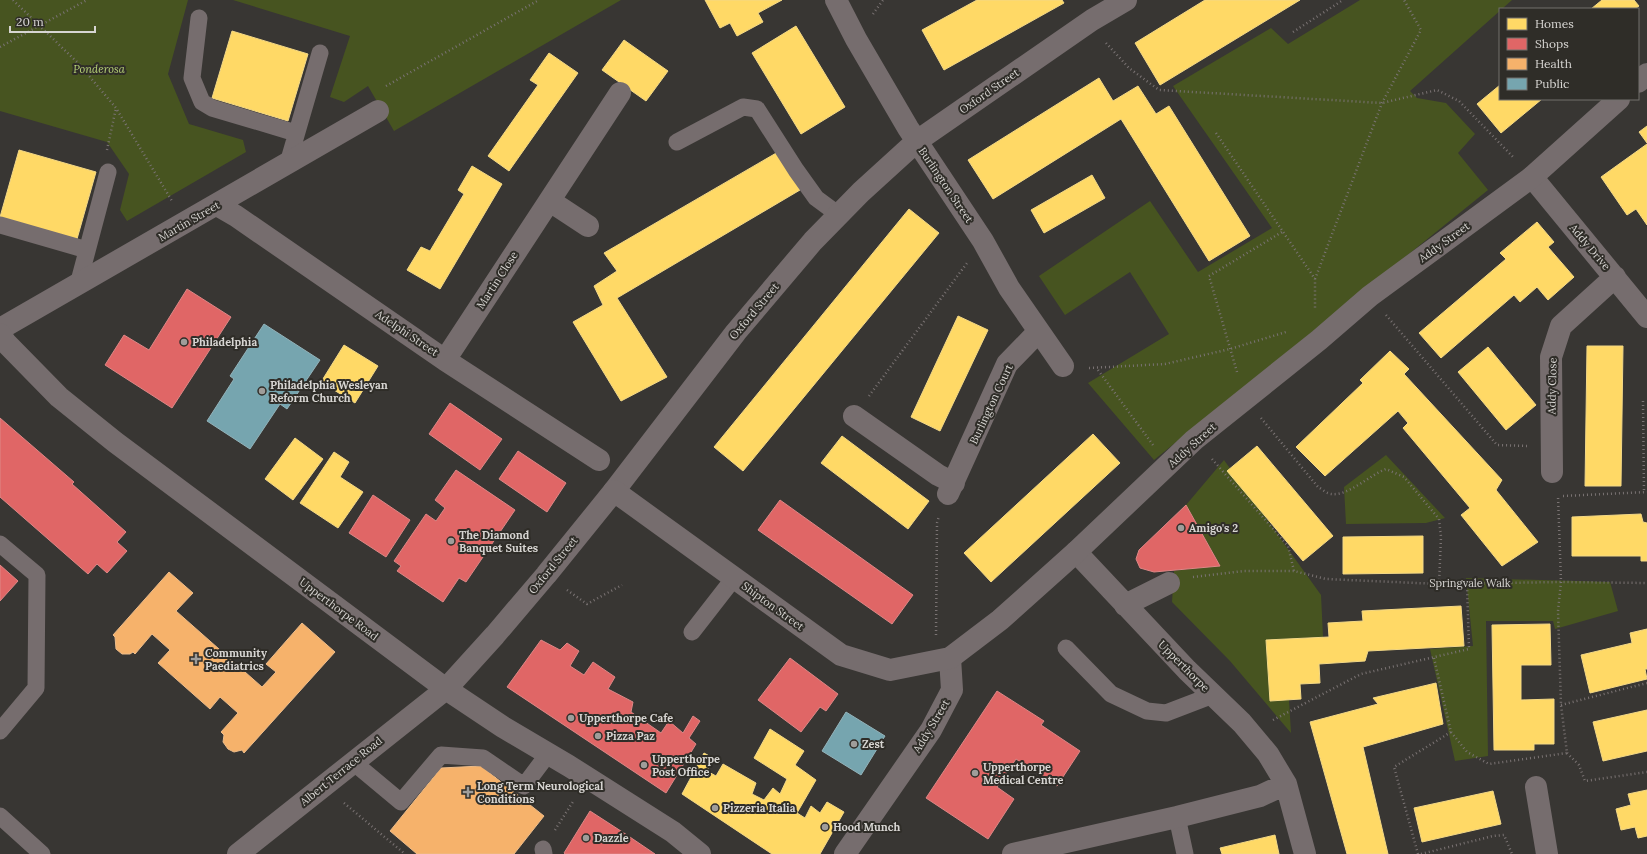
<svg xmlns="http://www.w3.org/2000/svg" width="1647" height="854" font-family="Lora,serif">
  <rect width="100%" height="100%" fill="#383633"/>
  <path fill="#475420" d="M0,0h188l-20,74 21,50 54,16 3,12 -119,69 -7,-11 9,-36 -22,-32 -107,-31z
    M233,0h388l-227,131 -26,-45 -24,16 -14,-5 20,-61z
    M1360,0h152l-102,91 7,7 29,5 29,31 -17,19 30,37 -334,270 -66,-77 81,-49 -39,-62 -65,43 -26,-39 111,-75 48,71 74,-44 -99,-142 98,-58 17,16z
    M1386,455l59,63 -19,5 -80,1 -2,-37z
    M1224,460l97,135 2,42 -57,3 4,61 19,-1 2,33 -61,-72 -58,-59 2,-31 46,-6 -34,-60z
    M1466,578l144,4 8,29 -63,18 -2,-8h-67l2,135 -33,5 -25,-112 43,-3z"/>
  <path fill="#ffd966" stroke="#f3d886" d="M705,0h77l-24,13 5,9 -26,14 -7,-13 -10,5z
    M977,0h85l2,3 -120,67 -22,-40z
    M1205,0h95l-140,85 -25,-42z
    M1602,0h32l5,6 -4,3h-44z
    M796,26l49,81 -44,27 -49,-81z
    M232,31l76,23 -20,67 -76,-23z
    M624,40l44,31 -22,30 -44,-31z
    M549,53l29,20 -69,98 -21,-15 50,-71 -8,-5z
    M1099,78l14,23 25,-15 18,28 13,-8 81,130 -41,25 -88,-142 -128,80 -25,-39z
    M1500,85v14h42l-41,34 -24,-29z
    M1647,126v17l-8,-11z
    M1647,144v81l-11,-16 -9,6 -26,-38z
    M19,150l77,22 -19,67 -77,-22z
    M778,152l22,38 -183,108 50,79 -46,24 -48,-79 30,-17 -9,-19 23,-15 -13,-18z
    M472,166l30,18 -62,105 -33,-19 14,-23 9,4 34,-57 -6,-4z
    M1092,175l13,23 -61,35 -13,-23z
    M909,209l30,24 -196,238 -29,-24z
    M1537,222l17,20 -6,5 26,30 -26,23 -11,-13 -17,15 -6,-7 -73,63 -22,-25 87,-74 -6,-6z
    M958,316l30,14 -48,101 -29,-14z
    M344,345l34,21 -23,37 -34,-21z
    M1587,346h36l-2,140h-36z
    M1488,347l48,58 -30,25 -48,-58z
    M1390,351l19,18 -5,5 98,106 -6,10 42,52 -36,24 -41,-51 9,-7 -67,-80 5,-5 -10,-12 -73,65 -29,-29 67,-64 -3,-3z
    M1093,434l27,29 -129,119 -27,-29z
    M842,436l87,65 -21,28 -87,-66z
    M295,438l28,21 -30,41 -28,-21z
    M1257,446l76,90 -30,25 -76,-90z
    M334,452l15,10 -9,15 23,15 -25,36 -38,-25z
    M1641,514l2,8 4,1v38h-6v-5h-69v-39z
    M1423,536v37l-80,1v-37z
    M1461,606l3,40 -96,5 -3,10 -46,3 1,19 -20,1 1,15 -31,2 -4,-61 63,-3 -1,-14 35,-2 -1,-10z
    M1550,624l1,41h-30v35l33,-1v45h-20v6h-40l-2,-125z
    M1647,629v40h-2l2,10 -57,14 -9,-38 51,-12 -2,-10z
    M1436,683l7,41 -80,23 25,107h-41l-37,-132 68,-18 -5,-6z
    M1647,710v41l-44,10 -10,-39z
    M770,729l34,22 -9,14 21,15 -19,33 8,5 6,-12 9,7 7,-11 17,10 -24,42h-48l-90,-60 22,-41 9,5 -6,13 9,5 7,-12 33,19 -4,11 12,6 9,-12 7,6 7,-15 -33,-21z
    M1647,790v46l-9,2 -3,-11 -14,3 -5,-21 15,-4 -3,-11z
    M1493,791l8,33 -79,18 -8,-34z
    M1275,835l4,19h-57l-2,-6z"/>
  <path fill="#e06666" stroke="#dd8786" d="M187,289l44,28 -59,91 -67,-43 19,-30 25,15z
    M450,403l52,36 -22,31 -51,-36z
    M0,418l74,64 -2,2 54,48 -9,10 10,9 -20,22 -10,-9 -9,10 -88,-77z
    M518,451l48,32 -19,29 -48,-33z
    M456,470l59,40 -49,72 -7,-4 -16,24 -46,-31 4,-5 -7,-5 32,-47 10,7 9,-13 -10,-8z
    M373,495l37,25 -24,37 -37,-24z
    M780,500l133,95 -21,29 -134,-94z
    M1186,505l34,61 -66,6 -14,-4 -4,-9 3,-9z
    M0,565l18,16 -18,20z
    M541,640l19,10 7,-7 12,8 -9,15 14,9 9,-13 22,15 -7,12 25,13 -2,10 30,21 8,-12 14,12 10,-17 7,5 -11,17 7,6 -30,49 -159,-106z
    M790,658l48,36 -12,17 -6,-4 -19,25 -43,-32z
    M997,691l47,30 -3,4 39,26 -23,35 -41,-27 -19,28 17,12 -26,40 -62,-41z
    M590,811l34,22 31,21h-90l-1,-1z"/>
  <path fill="#f6b26b" stroke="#edbc8a" d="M169,572l24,21 -17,18 86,76 14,-15 -10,-8 36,-41 33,29 -91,101 -2,-3 -8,2 -6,-3 -5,-7 1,-7 -3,-3 17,-19 -18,-16 -10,12 -52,-46 12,-13 -18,-16 -17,20 -2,-2 -3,2h-8l-6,-5 -1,-12 -2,-2z
    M481,766l63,50 -30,38h-97l-27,-23 51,-63z"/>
  <path fill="#76a5af" stroke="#93b3ba" d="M264,324l56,36 -33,49 -7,-5 -30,45 -43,-28 27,-42 -4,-3z
    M846,712l39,24 -24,39 -39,-24z"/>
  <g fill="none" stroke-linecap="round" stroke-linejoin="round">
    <path stroke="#7a7373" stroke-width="2.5" stroke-dasharray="1 3" stroke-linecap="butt" d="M13,0l66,64 37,44 56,93
      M873,14l10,-14
      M1293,32l50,-32
      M1106,43l23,25 30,22 223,13 55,-13 22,11 55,57
      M0,47l87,-47
      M386,86l153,-86
      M1216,133l99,146v31
      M107,150l9,-42
      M1315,279l67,-176 39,-73 -17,-30
      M1386,315l111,130 30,1
      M1089,368l76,-4 65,-15 56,-17
      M1098,370l55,75
      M1237,372l-28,-96 73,-44
      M869,396l98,-133
      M1643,401l1,91
      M1261,418l57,69c4,2 9,7 14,7 16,2 38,-19 54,-25l18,8 35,42 2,18 -2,47
      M1212,459l76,87 6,25
      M1563,496l84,-4
      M1193,577l51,-6h50l32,8 113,5 122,-2 86,1
      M567,590l20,14 35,-19
      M936,635l1,-112 2,-7
      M1434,658l17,74 16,20 22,12 78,-11 -6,-48 -3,-94 3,-29 -3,-86
      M1561,705l86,-22
      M1273,720l88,-46 108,-25 -2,-65
      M1567,753l12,12 6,16 62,-9
      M344,803l61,51
      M555,830l19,-30
      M1418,854l-24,-87 57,-35
      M1421,854l72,-18 11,-1 8,19"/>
    <path stroke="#766d6e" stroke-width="17" d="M199,18l-7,60 10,24 10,6 84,25
      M677,142l66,-35 14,2 39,61 20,28 23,17
      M288,163l32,-110
      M0,225l87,25
      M78,285l30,-113
      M0,544l37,31 -1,113 -36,43
      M692,632l42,-54
      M1066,648l45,46 36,17 19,2 47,-18
      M353,762l48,40 40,-47 42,3 41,28 24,-32
      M0,816l42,38
      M1177,817l8,37
      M543,849l1,5"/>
    <path stroke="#766d6e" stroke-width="22" d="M836,0l20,39 52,89 75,113 26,47 54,78
      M1532,177l115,140
      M550,201l38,25
      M217,205l19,11 209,144 154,100
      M0,329l378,-218
      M445,360l175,-267
      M854,416l84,59 16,8
      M1552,472l-1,-115 10,-31 54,-49
      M614,491l122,-159 77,-91 48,-49 56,-51 175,-121 34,-20
      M948,494l59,-130 31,-32
      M1076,552l111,118 55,53 26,31 18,30 19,70
      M1125,605l44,-22
      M1536,787l11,67
      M845,854l86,-124 21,-40 -2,-32
      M1013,854l164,-37 83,-21 26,-12"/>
    <path stroke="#766d6e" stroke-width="22" d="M1638,82l9,-8
      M0,334l6,9 53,54 56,45 331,247 57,38 66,39 104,66 27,22
      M238,854l208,-165 49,-54 51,-60 68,-84 227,164 49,15 60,-12 50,-38 76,-68 118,-112 125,-100 51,-44 162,-119 87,-78"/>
  </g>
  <g fill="#9f9d9a" stroke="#2f2d28" stroke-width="1.5">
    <circle cx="184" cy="342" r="4"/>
    <circle cx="262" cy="391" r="4"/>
    <circle cx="1181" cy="528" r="4"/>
    <circle cx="451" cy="541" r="4"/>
    <path d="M194 653h4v4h4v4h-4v4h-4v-4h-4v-4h4z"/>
    <circle cx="571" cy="718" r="4"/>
    <circle cx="598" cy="736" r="4"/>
    <circle cx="854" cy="744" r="4"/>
    <circle cx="644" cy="765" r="4"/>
    <circle cx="975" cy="773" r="4"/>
    <path d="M466 786h4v4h4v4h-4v4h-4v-4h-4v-4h4z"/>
    <circle cx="715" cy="808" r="4"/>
    <circle cx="825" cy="827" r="4"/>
    <circle cx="586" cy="838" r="4"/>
  </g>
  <g text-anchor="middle" stroke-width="4" stroke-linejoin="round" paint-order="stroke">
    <g font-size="11" font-style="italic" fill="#b8d378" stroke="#2f2d28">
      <text x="99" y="73">Ponderosa</text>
    </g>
    <g font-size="11" fill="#d7d5d2" stroke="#2f2d28">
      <text transform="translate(989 91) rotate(-35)" y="4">Oxford Street</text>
      <text transform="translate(946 185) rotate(56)" y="4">Burlington Street</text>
      <text transform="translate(189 221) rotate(-30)" y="4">Martin Street</text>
      <text transform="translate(1444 242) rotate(-36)" y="4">Addy Street</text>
      <text transform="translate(1590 247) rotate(50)" y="4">Addy Drive</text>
      <text transform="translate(497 280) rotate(-57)" y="4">Martin Close</text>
      <text transform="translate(754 311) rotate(-50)" y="4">Oxford Street</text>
      <text transform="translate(407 333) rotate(34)" y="4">Adelphi Street</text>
      <text transform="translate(1552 386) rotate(-89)" y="4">Addy Close</text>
      <text transform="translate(991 404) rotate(-65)" y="4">Burlington Court</text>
      <text transform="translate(1192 445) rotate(-42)" y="4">Addy Street</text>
      <text transform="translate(553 565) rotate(-51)" y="4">Oxford Street</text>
      <text x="1470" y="587">Springvale Walk</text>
      <text transform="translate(773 606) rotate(36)" y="4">Shipton Street</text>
      <text transform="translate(339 609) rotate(37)" y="4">Upperthorpe Road</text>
      <text transform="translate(1184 666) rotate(45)" y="4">Upperthorpe</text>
      <text transform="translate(931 726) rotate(-59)" y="4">Addy Street</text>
      <text transform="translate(341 771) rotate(-39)" y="4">Albert Terrace Road</text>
    </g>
    <g font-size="11" font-weight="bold" fill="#d7d5d2" stroke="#2f2d28" text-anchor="start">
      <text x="192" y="346">Philadelphia</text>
      <text x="270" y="389">Philadelphia Wesleyan<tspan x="270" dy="13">Reform Church</tspan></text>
      <text x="1189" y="532">Amigo's 2</text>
      <text x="459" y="539">The Diamond<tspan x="459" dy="13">Banquet Suites</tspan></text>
      <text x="205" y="657">Community<tspan x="205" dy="13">Paediatrics</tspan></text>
      <text x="579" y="722">Upperthorpe Cafe</text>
      <text x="606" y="740">Pizza Paz</text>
      <text x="862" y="748">Zest</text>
      <text x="652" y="763">Upperthorpe<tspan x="652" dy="13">Post Office</tspan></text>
      <text x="983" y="771">Upperthorpe<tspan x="983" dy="13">Medical Centre</tspan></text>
      <text x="477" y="790">Long Term Neurological<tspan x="477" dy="13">Conditions</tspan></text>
      <text x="723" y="812">Pizzeria Italia</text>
      <text x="833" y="831">Hood Munch</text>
      <text x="594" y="842">Dazzle</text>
    </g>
  </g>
  <rect x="1499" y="8" width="140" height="92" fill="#2f2d28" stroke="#72706c"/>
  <rect x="1507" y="18" width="20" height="12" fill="#ffd966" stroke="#72706c"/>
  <text x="1535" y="28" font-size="12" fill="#d7d5d2">Homes</text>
  <rect x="1507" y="38" width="20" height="12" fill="#e06666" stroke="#72706c"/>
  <text x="1535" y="48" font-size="12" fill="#d7d5d2">Shops</text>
  <rect x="1507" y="58" width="20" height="12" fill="#f6b26b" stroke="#72706c"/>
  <text x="1535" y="68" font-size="12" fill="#d7d5d2">Health</text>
  <rect x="1507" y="78" width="20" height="12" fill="#76a5af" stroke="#72706c"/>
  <text x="1535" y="88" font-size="12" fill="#d7d5d2">Public</text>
  <path d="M10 26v6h85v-6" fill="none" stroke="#d7d5d2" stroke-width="2"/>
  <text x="16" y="26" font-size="12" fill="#d7d5d2" stroke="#2f2d28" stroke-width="3" paint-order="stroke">20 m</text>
</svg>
